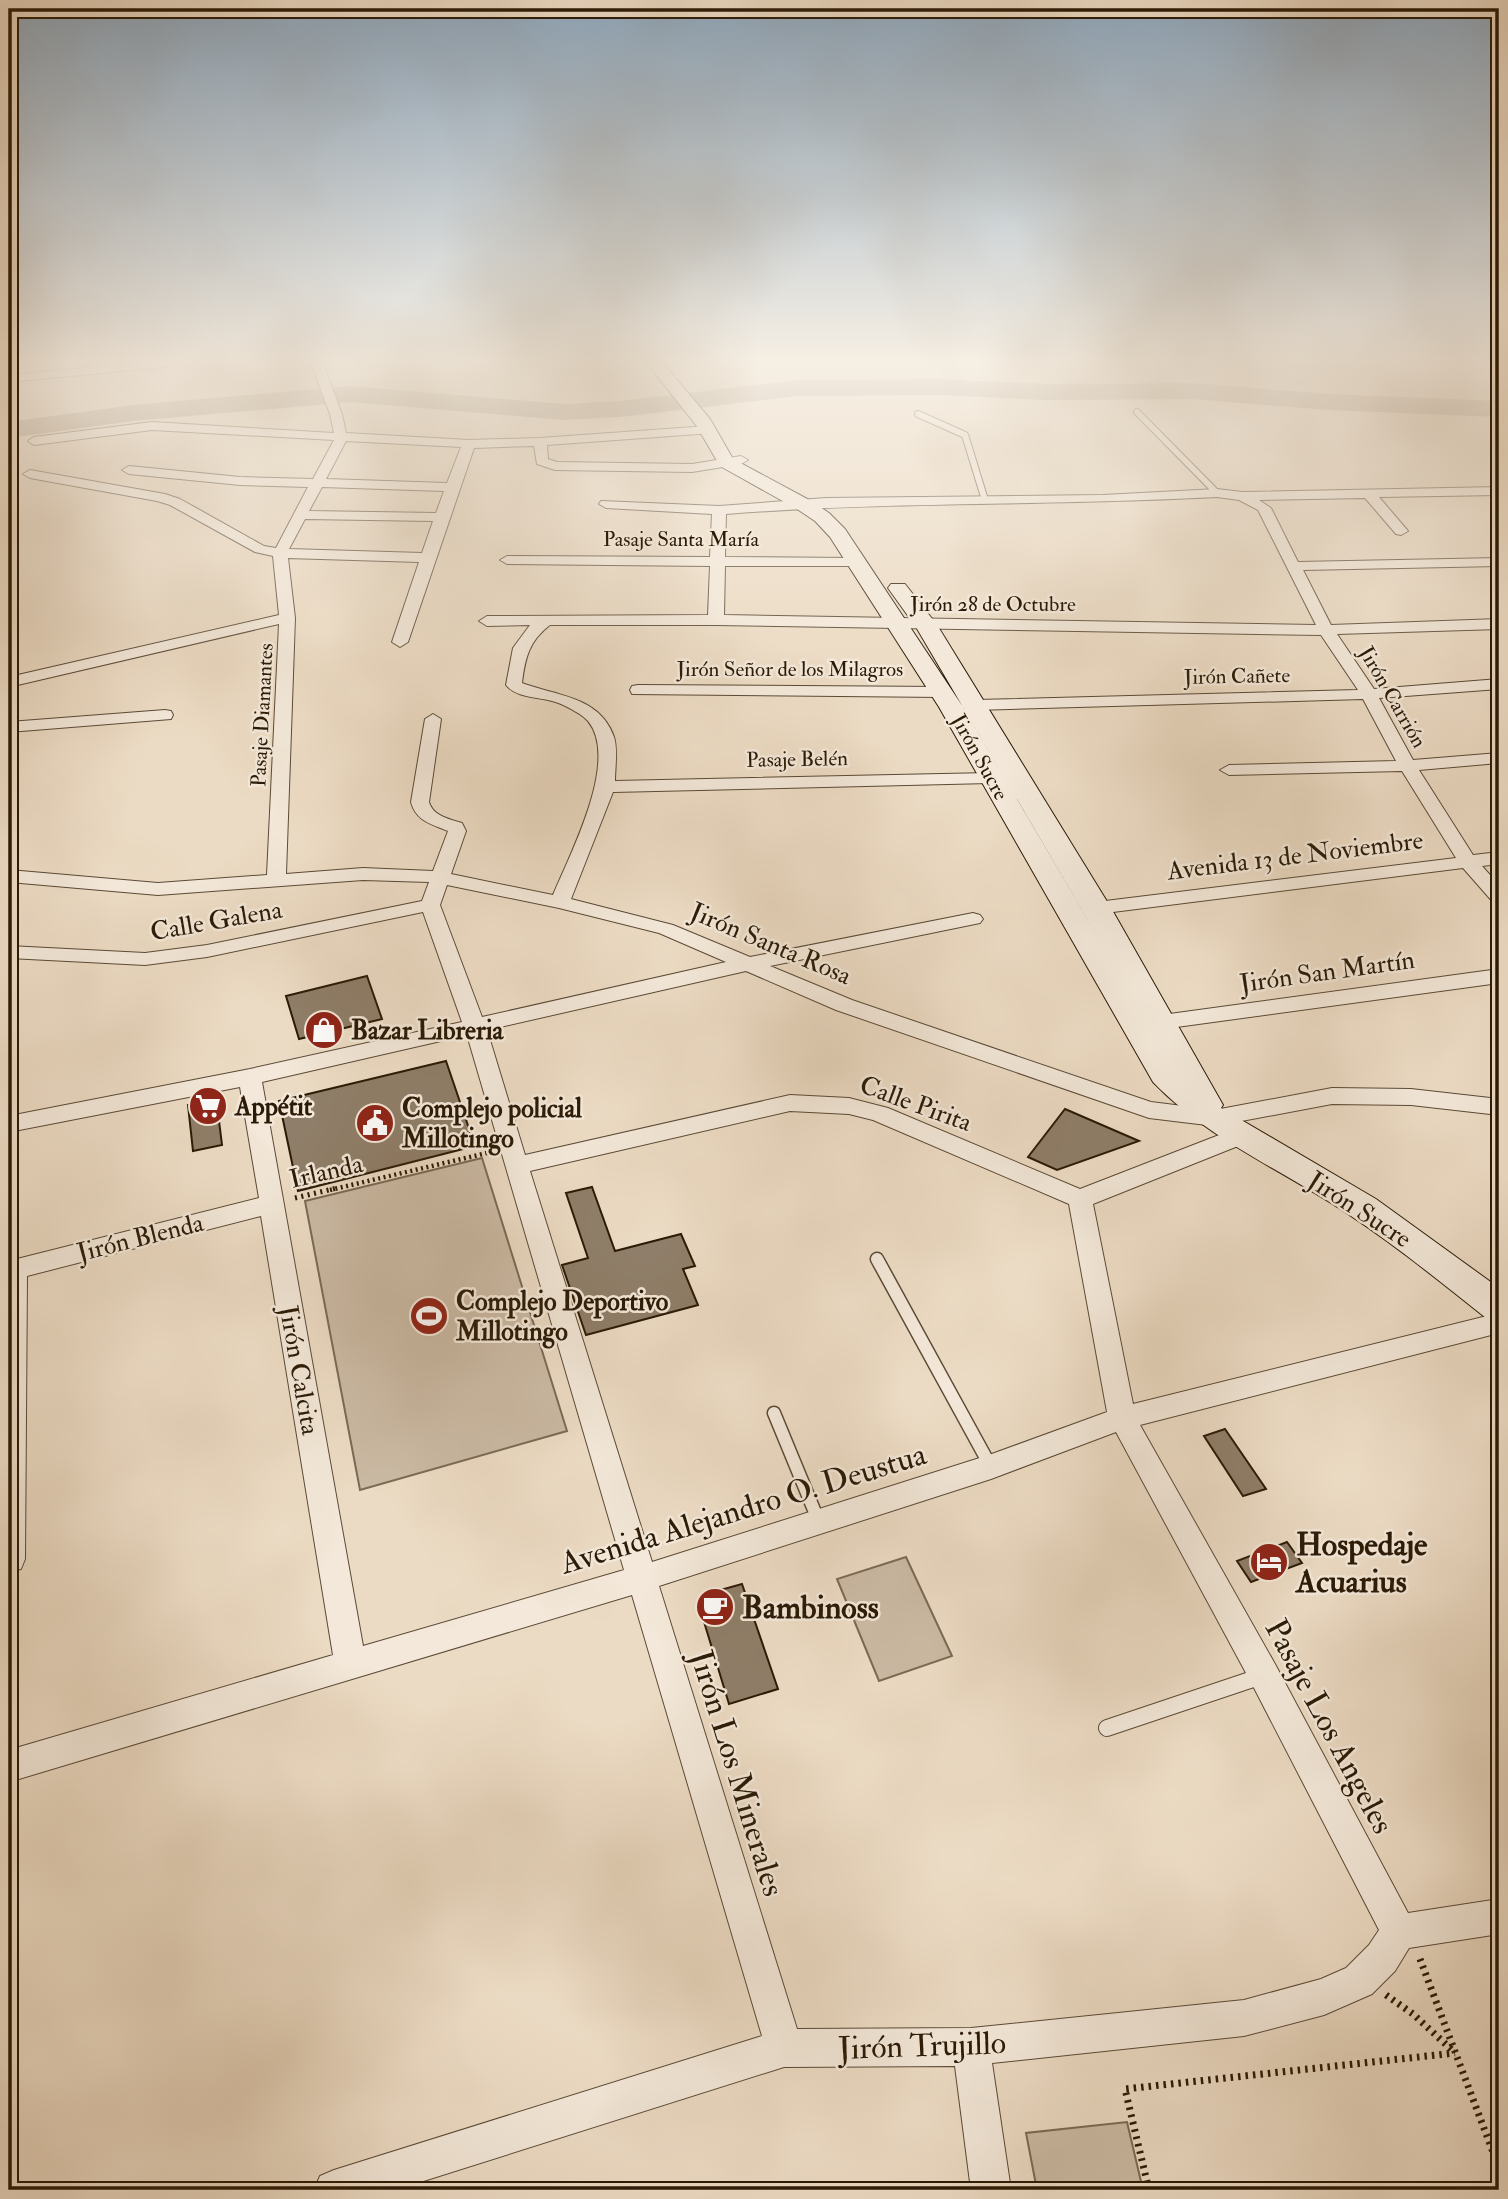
<svg xmlns="http://www.w3.org/2000/svg" width="1508" height="2199" font-family="'IM FELL Double Pica',serif">
  <rect width="100%" height="100%" fill="#ecdbc4"/>
  <filter id="stains"><feTurbulence type="fractalNoise" baseFrequency=".00286" numOctaves="4"/><feColorMatrix values="0 0 0 0 .2 0 0 0 0 .09 0 0 0 0 .02 0 0 0 .5 -.17"/></filter>
  <radialGradient id="worn" r=".72"><stop offset=".6" stop-color="#630" stop-opacity="0"/><stop offset="1" stop-color="#630" stop-opacity=".3"/></radialGradient>
  <path fill="#cbbaa4" stroke="#7b6a55" stroke-width="2" d="M482,1158l85,273 -207,59 -55,-289z
    M906,1557l46,99 -73,25 -42,-102z
    M1127,2122l16,68h-106l-11,-57z"/>
  <g fill="none" stroke-linecap="round" stroke-linejoin="round">
    <path fill="#aa9983" fill-rule="evenodd" d="M941,379l105,5 146,-1 136,11 171,7v16l-171,-7 -136,-11 -146,1 -105,-5 -144,1 -177,21 -57,3 -212,-18 -218,19 -124,17v-16l124,-17 218,-19 212,18 57,-3 177,-21z"/>
  </g>
  <path fill="#8f7e69" stroke="#2b1a06" stroke-width="2" d="M367,976l15,43 -83,20 -13,-43z
    M446,1061l29,85 -177,45 -19,-90z
    M207,1101l10,4 5,40 -29,6 -5,-46z
    M1065,1109l74,32 -82,29 -29,-13z
    M592,1187l23,64 66,-17 14,32 -12,3 15,36 -112,30 -24,-70 26,-7 -22,-65z
    M1225,1429l41,60 -23,7 -39,-60z
    M1287,1542l15,21 -51,19 -14,-21z
    M742,1584l36,105 -49,15 -28,-92 12,-20z"/>
  <g fill="none" stroke-linecap="round" stroke-linejoin="round">
    <defs>
      <path id="lane-far2" d="M1137,412l80,81
        M918,414l47,21 20,65"/>
      <path id="lane-far1" d="M877,1259l114,208
        M774,1413l45,109"/>
      <path id="lane" d="M1107,1728l155,-52"/>
      <path id="street" d="M162,361h38l-6,3 -185,18v-7z
        M310,361h12l20,53 4,19 123,7 71,-2 168,-12 6,4 -2,3 -165,12 1,14 9,3 135,2 49,-8 7,4 -7,4 -49,8 -137,-2 -18,-6 -3,-18 -60,2 -66,194 -8,5 -8,-5 27,-80 -131,-4 7,60 -9,256 77,-6 70,3 15,-40c-17,-7 -32,-10 -37,-29l14,-83 8,-5 8,5 -12,83c4,14 20,17 33,21l4,8 -15,43 102,21c17,-41 67,-135 35,-174 -6,-7 -19,-13 -27,-17 -17,-8 -43,-4 -55,-19l7,-37 17,-23 -43,1 -8,-5 8,-5 221,-1 2,-49 -203,-2 -7,-4 7,-4 203,1 2,-43 -106,-6 -7,-4 2,-3 118,5 107,-8 277,-3 114,-6 25,3 257,-5v8l-120,2 29,34 -7,4 -5,-1 -31,-36 -106,2 12,8 27,54 201,-4v8l-196,4 28,55 168,-6v10l-162,5 37,55 125,-10v10l-120,9 34,62 86,-7v10l-80,7 54,85 26,-3v12l-17,2 17,19v18l-7,-2 -29,-33 -366,46 -7,-2 -3,-4 3,-4 7,-2 359,-44 -54,-87 -173,4 -9,-5 9,-5 167,-4 -33,-62 -388,11 -8,-5 8,-5 383,-10 -37,-55 -605,-10h-166c-21,16 -25,33 -28,58 34,13 78,13 92,54 4,12 1,31 1,44l375,-8 9,5 -9,5 -377,9 -42,107 102,26 77,32 223,-44 7,2 3,4 -3,4 -210,43 82,34 299,102 64,8 117,-22 79,1 88,10v16l-88,-10 -79,-1 -117,22 -66,-8 -313,-108 -90,-39 -259,59 38,125 265,-60 59,3 39,10 192,81 152,-59 8,-2 8,2 4,6 -4,6 -155,62 40,200 366,-91v20l-359,92 135,239 133,249 91,-14v35l-90,14 -14,23 -23,23 -48,21 -80,21 -252,27 19,127h-40l-16,-124 -171,1 -389,123h-81l6,-14 14,-6 428,-134 -130,-441 -623,187v-32l324,-95 -72,-439 -234,60 -2,283 -4,10 -12,3v-311l250,-63 -19,-111 -231,45v-16l241,-47 212,-47 -39,-110 -216,45 -62,8 -136,-7v-12l136,7 62,-8 215,-44 7,-19 -66,-2 -205,15 -149,-13v-12l149,13 109,-8 12,-251 -270,63v-10l270,-62 -6,-59 -18,-4 -85,-47 -13,-4 -127,-23 -7,-4 7,-4 135,24 15,5 84,47 12,2 32,-61 -68,-2 -111,-11 -7,-4 7,-4 111,11 73,2 21,-39 -182,-10 -118,15 -6,-4 6,-4 118,-15 182,11 -4,-19zM346,441l115,6 -14,36 -121,-4zM322,487l122,4 -8,22 -127,-2zM1217,497l22,3 19,10 58,115 -592,-10 1,-49h130l7,-4 -7,-4 -130,-1 1,-43c163,-13 327,-8 491,-17zM305,519l128,2 -11,32 -133,-4zM447,885l112,23 100,25 67,29 -244,55 -42,-112zM467,1035l157,535 -261,76 -101,-564zM790,1111l59,3 24,6 196,84 38,208 -118,43 -337,107 -122,-391zM1116,1432l137,254 126,244 -10,15 -23,23 -25,11 -77,21 -273,28 -174,1 -138,-443 332,-107z
        M638,685l305,2 8,5 -8,5 -311,-3 -2,-4 2,-4z
        M165,710l6,1 2,4 -2,4 -162,13v-10z
        M1499,969v14l-337,46 -8,-2 -3,-5 3,-5 8,-2z"/>
      <path id="secondary" d="M645,361h16l49,58 23,40 78,42 18,12 16,16 118,178 149,254 -196,-334 -28,-39 3,-4h14l32,41 174,283 112,197 -2,3 155,91 123,89v34l-13,-4c-50,-40 -101,-81 -155,-115 -62,-39 -127,-68 -178,-121l-214,-375 -109,-170 -15,-16 -18,-12 -77,-43 -24,-41z"/>
    </defs>
    <use href="#lane-far2" stroke="#5b4a36" stroke-width="8"/>
    <use href="#lane-far1" stroke="#5b4a36" stroke-width="15"/>
    <use href="#lane" stroke="#5b4a36" stroke-width="18"/>
    <use href="#street" stroke="#5b4a36" stroke-width="2"/>
    <use href="#secondary" stroke="#2b1a06" stroke-width="2"/>
    <path stroke="#2b1a06" stroke-width="4.5" stroke-dasharray="2 3.5" stroke-linecap="butt" d="M330,1190l157,-37"/>
    <path stroke="#2b1a06" stroke-width="5" stroke-dasharray="2 4.5" stroke-linecap="butt" d="M295,1198l42,-10"/>
    <path stroke="#2b1a06" stroke-width="7" stroke-dasharray="2.5 5" stroke-linecap="butt" d="M1420,1959l79,209
      M1386,1995l27,19 39,36
      M1149,2190l-24,-101 330,-36"/>
    <use href="#lane-far2" stroke="#f3e8d9" stroke-width="6"/>
    <use href="#lane-far1" stroke="#f3e8d9" stroke-width="12"/>
    <use href="#lane" stroke="#f3e8d9" stroke-width="16"/>
    <use href="#street" fill="#f3e8d9" fill-rule="evenodd"/>
    <use href="#secondary" fill="#f3e8d9" fill-rule="evenodd"/>
  </g>
  <linearGradient id="sky" x2="0" y2="1"><stop stop-color="#8fa9c0"/><stop offset="0.54" stop-color="#f6efe4"/><stop offset="1" stop-color="#f6efe4" stop-opacity="0"/></linearGradient>
  <rect width="1508" height="668" fill="url(#sky)"/>
  <defs>
    <symbol id="shop-disc" viewBox="-11 -11 22 22"><circle r="9.5" fill="#8f2418" stroke="#f3e8d9"/><path d="M-5-2.5h2.3a2.7 3.5 0 0 1 5.4 0H5L5.5 6h-11ZM-1.5-2.5h3a1.5 2.3 0 0 0-3 0Z" fill="#fff"/></symbol>
    <symbol id="supermarket-disc" viewBox="-11 -11 22 22"><circle r="9.5" fill="#8f2418" stroke="#f3e8d9"/><path d="M-6-5.5h2.5l.6 2H6L4.5 2H-2.5L-4.4-4H-6ZM-1.5 3.2a1.3 1.3 0 1 0 .1 0ZM3 3.2a1.3 1.3 0 1 0 .1 0Z" fill="#fff"/></symbol>
    <symbol id="civic-disc" viewBox="-11 -11 22 22"><circle r="9.5" fill="#8f2418" stroke="#f3e8d9"/><path d="M-.6-6.5H3V-4.5H.6V-3L4-1V1h2V6H-6V1h2V-1L-.6-3ZM-1.2 2.5V6h2.4V2.5Z" fill="#fff"/></symbol>
    <symbol id="stadium-disc" viewBox="-11 -11 22 22"><circle r="9.5" fill="#8f2418" stroke="#f3e8d9"/><path d="M0-5a6.5 5 0 1 0 0 10a6.5 5 0 1 0 0-10ZM-3.5-1.8h7v3.6h-7Z" fill="#fff"/></symbol>
    <symbol id="hotel-disc" viewBox="-11 -11 22 22"><circle r="9.5" fill="#8f2418" stroke="#f3e8d9"/><path d="M-6-4.5h1.5V1H6V5H4.5V3h-9V5H-6ZM-4 0a1.8 1.8 0 1 1 3.6 0ZM.5 0V-2.5h3Q6-2.5 6 0Z" fill="#fff"/></symbol>
    <symbol id="cafe-disc" viewBox="-11 -11 22 22"><circle r="9.5" fill="#8f2418" stroke="#f3e8d9"/><path d="M-5.5-4.5H6V0H3Q3 3.5 0 3.5H-2.5Q-5.5 3.5-5.5 0ZM3-3.2v2h1.7v-2ZM-6 4.5H4V6H-6Z" fill="#fff"/></symbol>
  </defs>
  <g fill-rule="evenodd">
    <use href="#shop-disc" x="302" y="1008" width="44" height="44"/>
    <use href="#supermarket-disc" x="186" y="1084" width="44" height="44"/>
    <use href="#civic-disc" x="353" y="1101" width="44" height="44"/>
    <use href="#stadium-disc" x="407" y="1294" width="44" height="44"/>
    <use href="#hotel-disc" x="1247" y="1540" width="44" height="44"/>
    <use href="#cafe-disc" x="693" y="1585" width="44" height="44"/>
  </g>
  <g text-anchor="middle" stroke-width="5" stroke-linejoin="round" paint-order="stroke">
    <g font-size="21" fill="#2b1a06" stroke="#f3e8d9">
      <text x="681" y="546">Pasaje Santa María</text>
      <text x="993" y="611">Jirón 28 de Octubre</text>
      <text x="790" y="676">Jirón Señor de los Milagros</text>
      <text transform="translate(1237 676) rotate(-1)" y="7">Jirón Cañete</text>
      <text transform="translate(1393 697) rotate(60)" y="7">Jirón Carrión</text>
      <text transform="translate(262 715) rotate(-87)" y="7">Pasaje Diamantes</text>
      <text transform="translate(980 757) rotate(61)" y="7">Jirón Sucre</text>
      <text transform="translate(797 759) rotate(-1)" y="7">Pasaje Belén</text>
    </g>
    <g font-size="26" fill="#2b1a06" stroke="#f3e8d9">
      <text transform="translate(1295 855) rotate(-7)" y="9">Avenida 13 de Noviembre</text>
      <text transform="translate(216 920) rotate(-10)" y="9">Calle Galena</text>
      <text transform="translate(771 943) rotate(23)" y="9">Jirón Santa Rosa</text>
      <text transform="translate(1327 971) rotate(-8)" y="9">Jirón San Martín</text>
      <text transform="translate(916 1103) rotate(20)" y="9">Calle Pirita</text>
      <text transform="translate(326 1171) rotate(-13)" y="9">Irlanda</text>
      <text transform="translate(1360 1209) rotate(33)" y="9">Jirón Sucre</text>
      <text transform="translate(140 1237) rotate(-14)" y="9">Jirón Blenda</text>
      <text transform="translate(300 1370) rotate(80)" y="9">Jirón Calcita</text>
    </g>
    <g font-size="26" font-weight="bold" fill="#2b1a06" stroke="#f3e8d9" text-anchor="start">
      <text x="351" y="1039">Bazar Libreria</text>
      <text x="235" y="1115">Appétit</text>
      <text x="402" y="1117">Complejo policial<tspan x="402" dy="30">Millotingo</tspan></text>
      <text x="456" y="1310">Complejo Deportivo<tspan x="456" dy="30">Millotingo</tspan></text>
    </g>
    <g font-size="32" fill="#2b1a06" stroke="#f3e8d9">
      <text transform="translate(743 1508) rotate(-17)" y="11">Avenida Alejandro O. Deustua</text>
      <text transform="translate(1330 1726) rotate(62)" y="11">Pasaje Los Angeles</text>
      <text transform="translate(738 1773) rotate(73)" y="11">Jirón Los Minerales</text>
      <text transform="translate(922 2045) rotate(-2)" y="11">Jirón Trujillo</text>
    </g>
    <g font-size="32" font-weight="bold" fill="#2b1a06" stroke="#f3e8d9" text-anchor="start">
      <text x="1296" y="1555">Hospedaje<tspan x="1296" dy="37">Acuarius</tspan></text>
      <text x="742" y="1618">Bambinoss</text>
    </g>
  </g>
  <rect width="1508" height="2199" fill="none" stroke="#ecdbc4" stroke-width="35"/>
  <rect x="10" y="10" width="1487" height="2178" fill="none" stroke="#2b1a06" stroke-width="3.5"/>
  <rect x="18" y="18" width="1473" height="2164" fill="none" stroke="#2b1a06" stroke-width="2"/>
  <rect width="100%" height="100%" filter="url(#stains)"/>
  <rect width="100%" height="100%" fill="url(#worn)"/>
</svg>
